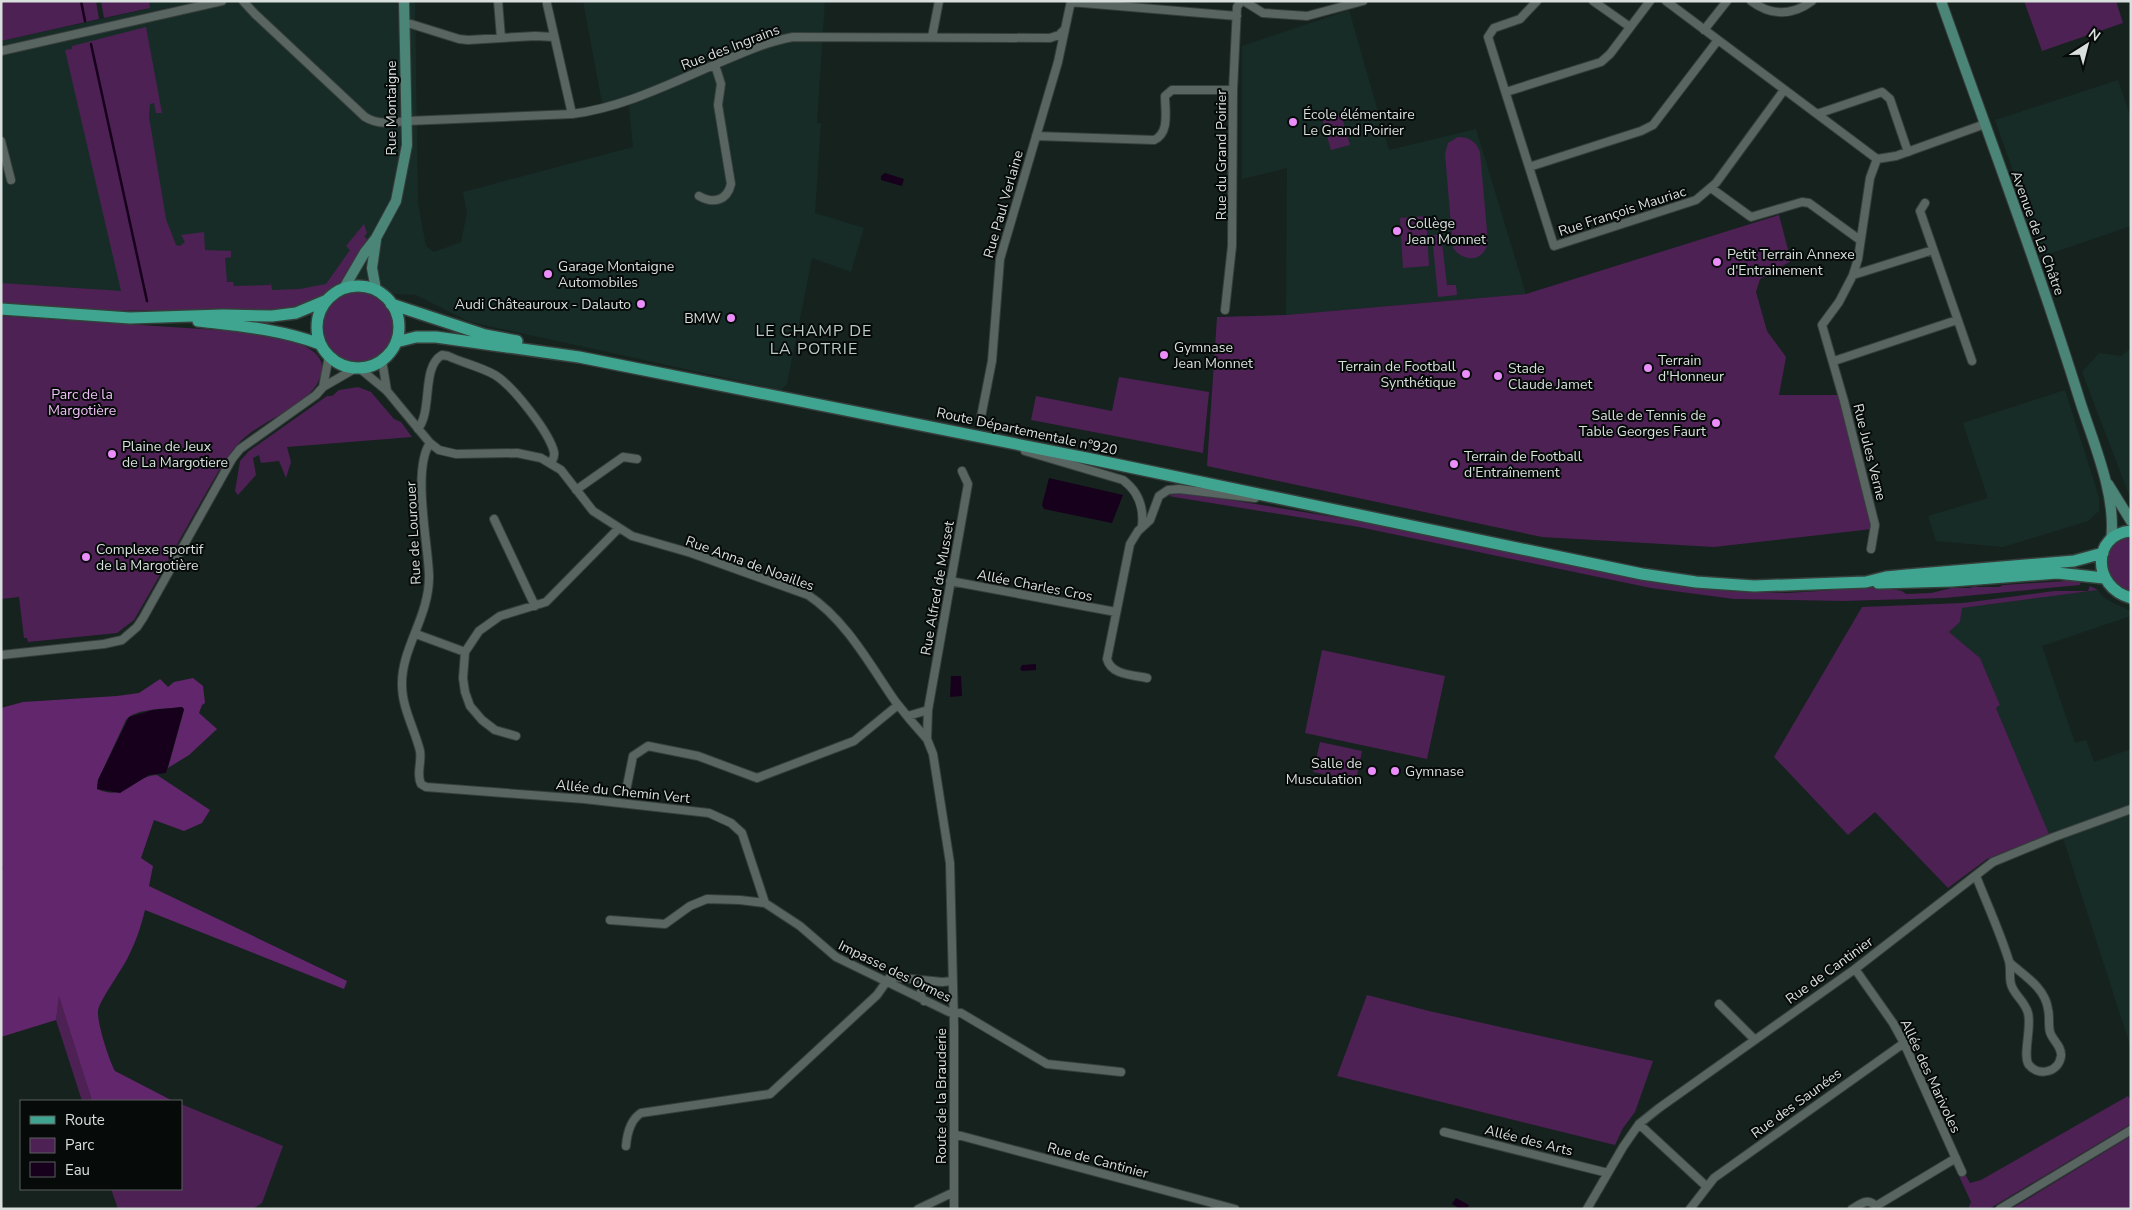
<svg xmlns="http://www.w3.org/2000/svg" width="2132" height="1210" font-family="'Nunito Sans',sans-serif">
  <rect width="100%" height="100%" fill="#16221e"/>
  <path fill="#182c27" d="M147,1h268l3,202 8,43 8,6 27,-10 6,-29 -4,-21 170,-45 -5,-50 -26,6 -19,-102h242l-8,122h4l-6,90 49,15 -13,44 -39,-14 -25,126 -6,6 -311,-68 -54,-27 -93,-5 -50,11 -272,-12v-248l147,-32z
    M1349,10l40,140 87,-21 50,165 -240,21 1,-147 -45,11v-133z
    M2118,80l13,38v108l-88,30 -48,-136z
    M2131,348v152l-49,-128 17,-19 22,3z
    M2065,390l34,107v14l-11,10 -85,26 -67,-6 -8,-25 60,-18 -25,-75z
    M2098,590l4,6 9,6 20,9v5l-89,30 33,97 11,-3 8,22 37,-13v299l-67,-207 -8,-11 -7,4 -53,-126 4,-3 -20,-47 -31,-26 11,-10 2,-14z"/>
  <path fill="#4d2154" d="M1,1h95l3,18 -98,22z
    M101,1h48l1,7 -46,10z
    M2024,1h92l7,22 -81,28z
    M146,27l16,86h-6l-2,-10 -4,1 -1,13 17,102 10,26 4,1 5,-4 -4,-7 23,-3 1,18 26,1v6l-6,1 2,24h6l1,4 36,-1 1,-2 1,7 28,-1 26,-5 24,-34 -4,-4 18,-22 3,9 -3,3 3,3 -22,40 -35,25 -21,8 -110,-2 -83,1 -95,-7v-21l120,8 -56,-241 7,-1v-3z
    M1341,114l9,31 -19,5 -9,-31z
    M1458,137c11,0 18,4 22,15l8,90c-4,20 -24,21 -35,6l-8,-94 3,-11z
    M1779,215l12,46 -31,18 -4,13 11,39 19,26 -7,38h59l34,134 -158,18 -172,-10 -335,-71 10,-149 69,-2 240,-21z
    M1426,216l3,50 -26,2 -3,-50z
    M1432,235h9l6,50h9l1,10 -19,2z
    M317 327a41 41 0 1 1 82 0a41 41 0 1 1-82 0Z
    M1,316l264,17c16,5 60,13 57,36 -4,37 -61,49 -83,74 -16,17 -29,44 -41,64 -21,38 -42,75 -64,113l-17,13 -89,9 -1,-4h-3l-5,-41 -18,2z
    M1119,377l90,15 -6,61 -172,-33 5,-24 76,15z
    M358,387l13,5 23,27 7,3 11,15 -125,10 4,15 -5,16 -7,-17 -18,2 -2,-8 -6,3 3,17 -18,20 -3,-4 5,-30 9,-10 78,-55h5l7,-6z
    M1182,492l182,30 300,61 60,8 64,2 93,-6 21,4 4,3 25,-1 21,-5h18l5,-2 3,1h21l4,-2 78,-5 -1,5 -136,13 -101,3 -109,-2 -83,-11 -292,-61 -191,-31z
    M2131,531v67l-19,-9 -9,-36z
    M2090,586l8,4 -136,18 -2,14 -11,10 31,26 20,47 -4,3 53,126 -62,25 -39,29 -73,-76 -27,23 -74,-78 88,-150 101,-4 91,-12h34z
    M1322,650l123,26 -18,83 -122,-26z
    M1320,742l42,9 -6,30 -43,-9z
    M59,994l33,107h-10l-26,-81z
    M1367,995l62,16 224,50 -18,51 -12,16 -8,17 -278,-69z
    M2128,1096l3,5v23l-142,85h-21l3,-7 -12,-26 6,-2 5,9 11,-3z
    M181,1104l102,42 -21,57 -9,6h-135l-7,-20h70z
    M2131,1136v73h-120z"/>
  <path fill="#62266d" d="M193,678l10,8 2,17 -3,2 -3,8 18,16 -28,26 -21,13 16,-58 -2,-3c-15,2 -47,1 -56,13l-28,60 -1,9c30,13 35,-13 60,-14l53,35 -8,13 -18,8 -30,-11 -13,38 12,8 -4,20 198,95 -3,8 -199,-79c-4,16 -9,32 -17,47 -6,13 -29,44 -30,54 -1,12 11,49 17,60l58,30h-81l-33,-105 -3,24 -55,17v-168l2,-1 -2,-4v-156l22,-6 94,-6 22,-3 21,-14 8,8 6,-5z"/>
  <path fill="#17001c" d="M885,173l19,6 -2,7 -21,-6v-4z
    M1049,478l74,17 -11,28 -68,-14 -2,-4z
    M1036,664v6l-14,1 -2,-2 2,-4z
    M951,676h10l1,20 -12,1z
    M182,707l2,2 -18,64 -17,2 -29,18 -23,-4 1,-9 31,-63 24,-7z
    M1456,1198l13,7 -2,3 -7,1 -8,-5z"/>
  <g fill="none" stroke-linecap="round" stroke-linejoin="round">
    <path stroke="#17001c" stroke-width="2.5" d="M81,1l4,20
      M91,44l56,257"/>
    <defs>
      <path id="street" d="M243,1l12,13 110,103c13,8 27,6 42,4l165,-7c55,-7 105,-34 156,-55 21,-9 42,-18 65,-22l257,1 9,-3 5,-5
        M498,1l3,37
        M1244,1l19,12 44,3 56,-15
        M1593,1l37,26
        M1666,1l211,158 19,-3 89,-32
        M1751,1c20,15 41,15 61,0
        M1071,2l166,14
        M547,4l25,110
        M405,24h6l48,15 9,1 67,-4 19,1
        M1704,30l23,-29
        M932,37l7,-36
        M1718,40l-65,85 -12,6 -112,36 25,79 142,-46 20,-17 68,-93
        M1,51l221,-50
        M1506,92l95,-30 9,-8 40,-53
        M1817,114l65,-22 8,7 18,53
        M1036,136l118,4c16,-7 11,-29 11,-44l7,-6h61
        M1,141l10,39
        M1529,167l-41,-130 6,-9 26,-9 17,-18
        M1711,188l40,29 51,-15 7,1 51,37
        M699,196c14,8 28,5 32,-12l-13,-79 3,-21 -6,-19
        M1925,203l-5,8 52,150
        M1853,275l80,-25
        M1225,310l7,-64 1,-156 4,-83 4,-6
        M382,360l5,31
        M1834,361l123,-41
        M359,368l28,23 43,52 9,7 17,4 61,-1 24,5 20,12 32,41 39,25 59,17 117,42c38,25 62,70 87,106 10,13 21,26 32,38
        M323,387l6,-31
        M981,417l11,-56 8,-102 58,-197 13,-61
        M418,429c15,-19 3,-62 24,-74l6,1c15,7 33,11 47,19 18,11 54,57 59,77 1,5 -1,7 -3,11
        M430,443c-18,26 -2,100 -1,132 1,41 -28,73 -27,110 0,23 13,45 18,66 2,11 -4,23 1,33l5,3 158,12 125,14 22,10 11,10 23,70
        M1025,451l98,29c16,12 21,27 19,46
        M576,490l47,-33 14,2
        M494,519l41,87
        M1871,549l4,-24 -31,-124 -22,-76 17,-23 14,-27 5,-16 12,-81 7,-19
        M950,581l166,31
        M416,634l49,18
        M1,655l103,-11 18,-4 15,-13 6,-9 89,-159 8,-10 76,-54 7,-8 33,-19
        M1147,678c-14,-3 -36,-3 -40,-19l23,-115 8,-13 12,-11 9,-24 9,-6 11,-1 76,9
        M908,716l20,-6
        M516,736l-21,-6 -13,-10 -12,-14 -5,-14 -2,-14 2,-26 14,-21 21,-15 46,-14 72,-73
        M626,791l7,-35 15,-10 50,10 59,22 97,-37 44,-36
        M1976,876c11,28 24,56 33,85 2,8 0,16 2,23 2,10 14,17 17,29 4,15 -6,43 1,52 10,12 30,7 32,-9 1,-10 -9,-16 -11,-24 -2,-8 0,-16 -2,-23 -3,-21 -23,-33 -38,-46
        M610,920l55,4 25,-18 17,-7 33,1 25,3 35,23 36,31 113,55 12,1 86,51 74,8
        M1855,969l38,54 11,20 58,129
        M924,1001l-4,-7 7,-13
        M1719,1004l35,35
        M1639,1124l67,62
        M1444,1132l164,41
        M954,1134l281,75
        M626,1146c1,-12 4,-26 15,-33l129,-19 107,-99 12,-17 3,-1 50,5 11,-1
        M1876,1206l80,-48
        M918,1209l36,-17
        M954,1209v-183l-4,-163 -17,-109 -6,-15 1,-29 40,-226 -6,-13
        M1587,1209l36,-62 16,-23 20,-16 196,-139 138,-107 61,-25 77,-28
        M1690,1209l24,-31 190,-135
        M1852,1209c10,-6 15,-11 24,-3
        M2000,1209l131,-79"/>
      <path id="secondary" d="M1941,1c47,133 97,265 139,400 13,41 37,95 31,139
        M376,240l-4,28 4,22
        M344,288l21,-36 11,-14 20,-37 11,-56 -3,-144
        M2108,484l23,37"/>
      <path id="primary" d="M317 327a41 41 0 1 1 82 0a41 41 0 1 1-82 0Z
        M391,304l94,31 32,6
        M1,309l129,9 93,-3 49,1 24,-3 31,-13
        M198,321c42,5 82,8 122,23
        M396,342l20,-5h20l143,20 512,102 551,115 54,8 58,4 112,-4 20,-5 21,-2 167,-14 29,-8
        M2131,531c-39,3 -40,56 0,67
        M1878,583l74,-2 105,-8 47,5"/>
    </defs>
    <use href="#street" stroke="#363e3b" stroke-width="10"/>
    <use href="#secondary" stroke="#363e3b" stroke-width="12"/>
    <use href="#primary" stroke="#363e3b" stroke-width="14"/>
    <use href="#street" stroke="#586561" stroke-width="8"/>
    <use href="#secondary" stroke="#4b8578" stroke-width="10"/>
    <use href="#primary" stroke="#3fa590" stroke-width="11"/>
  </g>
  <g fill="#eb8dfb" stroke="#060a09" stroke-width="2">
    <circle cx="1293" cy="122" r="5"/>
    <circle cx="1397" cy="231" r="5"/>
    <circle cx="1717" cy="262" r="5"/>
    <circle cx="548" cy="274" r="5"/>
    <circle cx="641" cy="304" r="5"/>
    <circle cx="731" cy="318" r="5"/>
    <circle cx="1164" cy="355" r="5"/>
    <circle cx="1648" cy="368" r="5"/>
    <circle cx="1466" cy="374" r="5"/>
    <circle cx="1498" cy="376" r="5"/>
    <circle cx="1716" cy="423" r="5"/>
    <circle cx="112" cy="454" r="5"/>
    <circle cx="1454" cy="464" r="5"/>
    <circle cx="86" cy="557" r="5"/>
    <circle cx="1372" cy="771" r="5"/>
    <circle cx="1395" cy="771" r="5"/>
  </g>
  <g text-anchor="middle" stroke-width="4" stroke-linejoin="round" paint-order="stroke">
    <g font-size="14" fill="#d8dfdd" stroke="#060a09">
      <text transform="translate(730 47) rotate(-21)" y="5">Rue des Ingrains</text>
      <text transform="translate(391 108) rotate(-90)" y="5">Rue Montaigne</text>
      <text transform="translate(1221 155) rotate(-90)" y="5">Rue du Grand Poirier</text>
      <text transform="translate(1003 204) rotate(-74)" y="5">Rue Paul Verlaine</text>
      <text transform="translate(1622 211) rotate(-18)" y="5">Rue François Mauriac</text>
      <text transform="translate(2038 233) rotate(70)" y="5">Avenue de La Châtre</text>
      <text transform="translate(1027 431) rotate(12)" y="5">Route Départementale n°920</text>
      <text transform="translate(1870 452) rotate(76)" y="5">Rue Jules Verne</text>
      <text transform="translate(413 533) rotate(-93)" y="5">Rue de Lourouer</text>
      <text transform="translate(750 563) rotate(20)" y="5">Rue Anna de Noailles</text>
      <text transform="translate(1035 585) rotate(11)" y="5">Allée Charles Cros</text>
      <text transform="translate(937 588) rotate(-80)" y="5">Rue Alfred de Musset</text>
      <text transform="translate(623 791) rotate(6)" y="5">Allée du Chemin Vert</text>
      <text transform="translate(1829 970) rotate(-36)" y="5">Rue de Cantinier</text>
      <text transform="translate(895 971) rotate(26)" y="5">Impasse des Ormes</text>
      <text transform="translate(1931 1076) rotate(65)" y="5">Allée des Marivoles</text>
      <text transform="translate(941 1096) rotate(-90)" y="5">Route de la Brauderie</text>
      <text transform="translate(1796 1103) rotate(-36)" y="5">Rue des Saunées</text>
      <text transform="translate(1529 1140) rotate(14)" y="5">Allée des Arts</text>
      <text transform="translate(1098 1160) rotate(15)" y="5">Rue de Cantinier</text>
    </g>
    <g font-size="14" fill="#d8dfdd" stroke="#060a09" text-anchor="start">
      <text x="1303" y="119">École élémentaire<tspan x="1303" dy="16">Le Grand Poirier</tspan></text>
      <text x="1407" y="228">Collège<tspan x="1407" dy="16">Jean Monnet</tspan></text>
      <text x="1727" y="259">Petit Terrain Annexe<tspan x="1727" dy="16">d'Entrainement</tspan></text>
      <text x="558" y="271">Garage Montaigne<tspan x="558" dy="16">Automobiles</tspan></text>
      <text x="631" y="309" text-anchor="end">Audi Châteauroux - Dalauto</text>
      <text x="721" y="323" text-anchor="end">BMW</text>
      <text x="1174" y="352">Gymnase<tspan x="1174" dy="16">Jean Monnet</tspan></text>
      <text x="1658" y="365">Terrain<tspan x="1658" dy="16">d'Honneur</tspan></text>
      <text x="1456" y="371" text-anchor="end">Terrain de Football<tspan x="1456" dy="16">Synthétique</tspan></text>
      <text x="1508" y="373">Stade<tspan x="1508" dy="16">Claude Jamet</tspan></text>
      <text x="1706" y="420" text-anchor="end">Salle de Tennis de<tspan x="1706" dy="16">Table Georges Faurt</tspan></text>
      <text x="122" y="451">Plaine de Jeux<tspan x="122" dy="16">de La Margotiere</tspan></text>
      <text x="1464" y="461">Terrain de Football<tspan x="1464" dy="16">d'Entraînement</tspan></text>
      <text x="96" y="554">Complexe sportif<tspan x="96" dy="16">de la Margotière</tspan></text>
      <text x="1362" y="768" text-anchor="end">Salle de<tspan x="1362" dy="16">Musculation</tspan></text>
      <text x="1405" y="776">Gymnase</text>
    </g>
    <g font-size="14" fill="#f2bffa" stroke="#060a09">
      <text x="82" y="399">Parc de la<tspan x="82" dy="16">Margotière</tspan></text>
    </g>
    <g font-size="16" letter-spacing="1" fill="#bac9c4" stroke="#060a09">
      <text x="814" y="336">LE CHAMP DE<tspan x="814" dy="18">LA POTRIE</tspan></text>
    </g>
  </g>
  <rect width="2132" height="1210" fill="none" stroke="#d8dfdd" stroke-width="5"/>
  <rect x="20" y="1100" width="162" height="90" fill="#060a09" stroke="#5a5f5e"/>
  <rect x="30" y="1116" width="25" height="8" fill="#3fa590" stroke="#5a5f5e"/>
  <text x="65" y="1125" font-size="15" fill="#d8dfdd">Route</text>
  <rect x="30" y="1138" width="25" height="15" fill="#4d2154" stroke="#5a5f5e"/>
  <text x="65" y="1150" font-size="15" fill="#d8dfdd">Parc</text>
  <rect x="30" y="1162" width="25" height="15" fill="#17001c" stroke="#5a5f5e"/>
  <text x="65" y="1175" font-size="15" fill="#d8dfdd">Eau</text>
  <g transform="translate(2087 45) rotate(36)" stroke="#060a09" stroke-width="4" paint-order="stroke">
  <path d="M0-4L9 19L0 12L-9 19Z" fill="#d8dfdd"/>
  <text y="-8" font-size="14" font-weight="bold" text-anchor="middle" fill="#d8dfdd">N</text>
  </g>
</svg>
